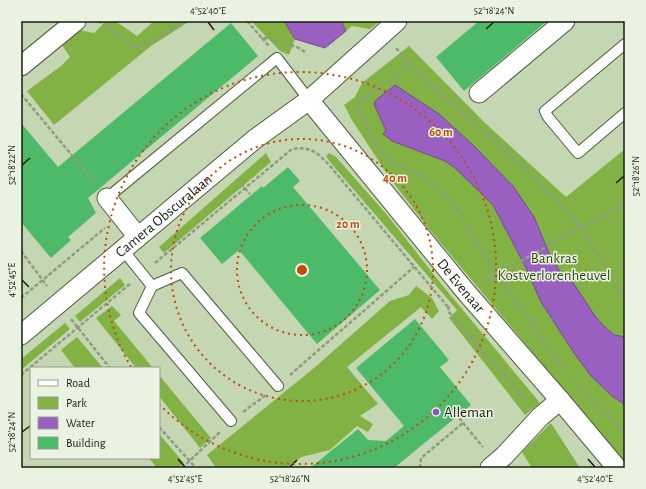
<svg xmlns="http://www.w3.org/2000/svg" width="646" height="489" font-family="'Alegreya Sans',sans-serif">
  <rect width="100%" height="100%" fill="#c4d6b2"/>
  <path fill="#83b244" d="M106,21h9l22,15 17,-15h36l-39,25 -97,79 -27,-34 34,-25 9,-9 -8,-12 17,-15 15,3z
    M251,21h33l11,18 -6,16 -9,-4z
    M341,21h39l-10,8 -18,-3 -6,5z
    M409,46l76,77 81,74 59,-48v314l-196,-234 -40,-52 -39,-60 -1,-3 -5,-9 11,-8 7,-14z
    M266,153l5,9 -107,91 -5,-6z
    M329,153l7,4 52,59 50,64 102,123 -15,12 -76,-97 8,-8 -127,-148 -4,-6z
    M120,278l5,7 -45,37 -5,-6z
    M416,286l16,12 7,13 -7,8 -11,-12 -74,60 31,37 -18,12 13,8 -5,8 -11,-6 -27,24 -29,7 -13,11h-72l-9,-13 107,-87 76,-67 19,-6z
    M112,306l9,9 -7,6 39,47h-17l-40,-50z
    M65,323l5,6 -49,41v-11z
    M77,337l26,31h-28l-14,-18z
    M159,375l52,63 -11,10 -41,-52z
    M551,423l29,45h-48l-10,-16z
    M159,434l25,29 -6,5h-21l-8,-10h10z"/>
  <path fill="#9960c2" stroke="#724c8d" d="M284,21h57l5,10 -21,17 -30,-9z
    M395,85l44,29 35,32 39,40 21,31 15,36 10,17 11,8 25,38 9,10 10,9 11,2v68l-13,-9 -21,-20 -17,-23 -33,-51 -15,-34 -33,-63 -38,-37 -10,-7 -53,-20 -9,-7 3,-3 -12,-27 2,-4z"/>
  <path fill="#4cba68" d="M479,21h68l-83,70 -28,-34z
    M231,23l27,33 -170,142 8,15 -28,24 3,3 -20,18 -30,-36v-99l37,44z
    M288,167l12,14 -7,6 87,103 -63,54 -78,-94 -17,14 -22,-26 62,-52 1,2z
    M415,319l34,41 -9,7 31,38 -77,63h-84l48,-39 10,11 18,1 18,-15 -48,-58z"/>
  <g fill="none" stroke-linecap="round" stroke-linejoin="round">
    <defs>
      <path id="service" d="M625,44l-80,67 3,6 30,36 47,-40
        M107,198l170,-140 32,42
        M123,250l29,36 -13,27 92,108
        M152,286l30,-13 96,113"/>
      <g id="minor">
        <path d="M21,66l55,-45"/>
        <path d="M479,93l86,-72"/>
        <path id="s1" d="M309,100l157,192 94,108 57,68"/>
        <path d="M107,198l31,39"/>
        <path id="s2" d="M21,335l234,-196 54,-39 88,-79"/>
        <path d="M490,468l14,-12 36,-39 20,-17"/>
      </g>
    </defs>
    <use href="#service" stroke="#4e5e3e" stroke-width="12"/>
    <use href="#minor" stroke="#4e5e3e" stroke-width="21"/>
    <path stroke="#8e9c80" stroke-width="2.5" stroke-dasharray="4 2" stroke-linecap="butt" d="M98,21l12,7 22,19 19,-5 33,-21
      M247,21l14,16 16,4
      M262,38l7,8
      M285,43l14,5 6,4
      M396,48l21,24 108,97 43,43 13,15 44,70
      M410,64l-17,15 -33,22 -3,7 7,13 22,38 37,18 29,23 44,75 9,10 58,84
      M21,94l74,89
      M237,179l13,15
      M21,251l26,35
      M155,263l137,-114c19,-3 26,4 38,17l118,141
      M484,282l97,-55 44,-22
      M21,298l84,-70
      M449,306l-1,5 78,90
      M71,319l39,49
      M21,375l110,-92
      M290,375l124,-108
      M574,382l51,50
      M243,412l23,-17
      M459,418l24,29
      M159,427l37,41
      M182,468l38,-36
      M420,468l1,-10 42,-35"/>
    <use href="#service" stroke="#fff" stroke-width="10"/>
    <use href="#minor" stroke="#fff" stroke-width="19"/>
  </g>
  <path fill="none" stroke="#181e11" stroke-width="1.5" d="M208,22l6,8M486,29l8,-7M22,165l8,-7M616,183l8,-7M22,280l7,7M22,432l8,-6M178,459l7,8M588,459l7,8M290,467l7,-7"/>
  <g fill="none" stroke="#be4d0d" stroke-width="2" stroke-dasharray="2 4">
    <circle cx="302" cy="270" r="65"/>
    <circle cx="302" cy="270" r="131"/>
    <path d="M131 367A196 196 0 1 1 160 405"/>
  </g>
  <circle fill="#944fc3" stroke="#eaf3e1" stroke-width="1.5" cx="436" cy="412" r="4"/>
  <g text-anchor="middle" stroke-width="3" stroke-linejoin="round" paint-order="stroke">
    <g font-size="15" fill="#181e11" stroke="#eaf3e1">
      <text dy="5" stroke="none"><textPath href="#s2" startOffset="186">Camera Obscuralaan</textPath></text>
      <text dy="5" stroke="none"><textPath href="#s1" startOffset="240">De Evenaar</textPath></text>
    </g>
    <g font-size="15" fill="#35491b" stroke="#eaf3e1">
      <text x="554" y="263">Bankras<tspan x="554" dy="17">Kostverlorenheuvel</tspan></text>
    </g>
    <g font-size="15" fill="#181e11" stroke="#eaf3e1" text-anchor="start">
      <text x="444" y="417">Alleman</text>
    </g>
  </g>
  <circle cx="302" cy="270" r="6" fill="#be4d0d" stroke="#eaf3e1" stroke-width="2"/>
  <g font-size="12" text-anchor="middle" font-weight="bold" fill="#be4d0d" stroke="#eaf3e1" stroke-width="3" stroke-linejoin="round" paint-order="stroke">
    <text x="441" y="136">60 m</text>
    <text x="395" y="182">40 m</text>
    <text x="348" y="228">20 m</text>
  </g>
  <rect width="646" height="489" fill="none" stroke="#eaf3e1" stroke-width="44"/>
  <rect x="30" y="367" width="130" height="92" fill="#eaf3e1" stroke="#969e8e"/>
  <rect x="38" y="380" width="20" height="6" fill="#ffffff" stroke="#969e8e"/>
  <text x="66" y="387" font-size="12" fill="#181e11">Road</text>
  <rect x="38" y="397" width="20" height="12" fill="#83b244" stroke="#969e8e"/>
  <text x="66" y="407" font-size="12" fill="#181e11">Park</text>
  <rect x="38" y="417" width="20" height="12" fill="#9960c2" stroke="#969e8e"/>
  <text x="66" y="427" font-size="12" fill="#181e11">Water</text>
  <rect x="38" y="437" width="20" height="12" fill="#4cba68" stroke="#969e8e"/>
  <text x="66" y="447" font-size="12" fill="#181e11">Building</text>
  <rect x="22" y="22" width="602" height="445" fill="none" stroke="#181e11" stroke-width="1.5"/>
  <g font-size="10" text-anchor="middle" fill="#181e11">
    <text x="208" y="14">4°52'40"E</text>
    <text x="494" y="14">52°18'24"N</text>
    <text transform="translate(11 165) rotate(-90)" y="4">52°18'22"N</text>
    <text transform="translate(635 176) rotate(-90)" y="4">52°18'26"N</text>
    <text transform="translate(11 280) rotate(-90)" y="4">4°52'45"E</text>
    <text transform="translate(11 432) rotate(-90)" y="4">52°18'24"N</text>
    <text x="185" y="482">4°52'45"E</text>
    <text x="290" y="482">52°18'26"N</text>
    <text x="595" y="482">4°52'40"E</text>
  </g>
</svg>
